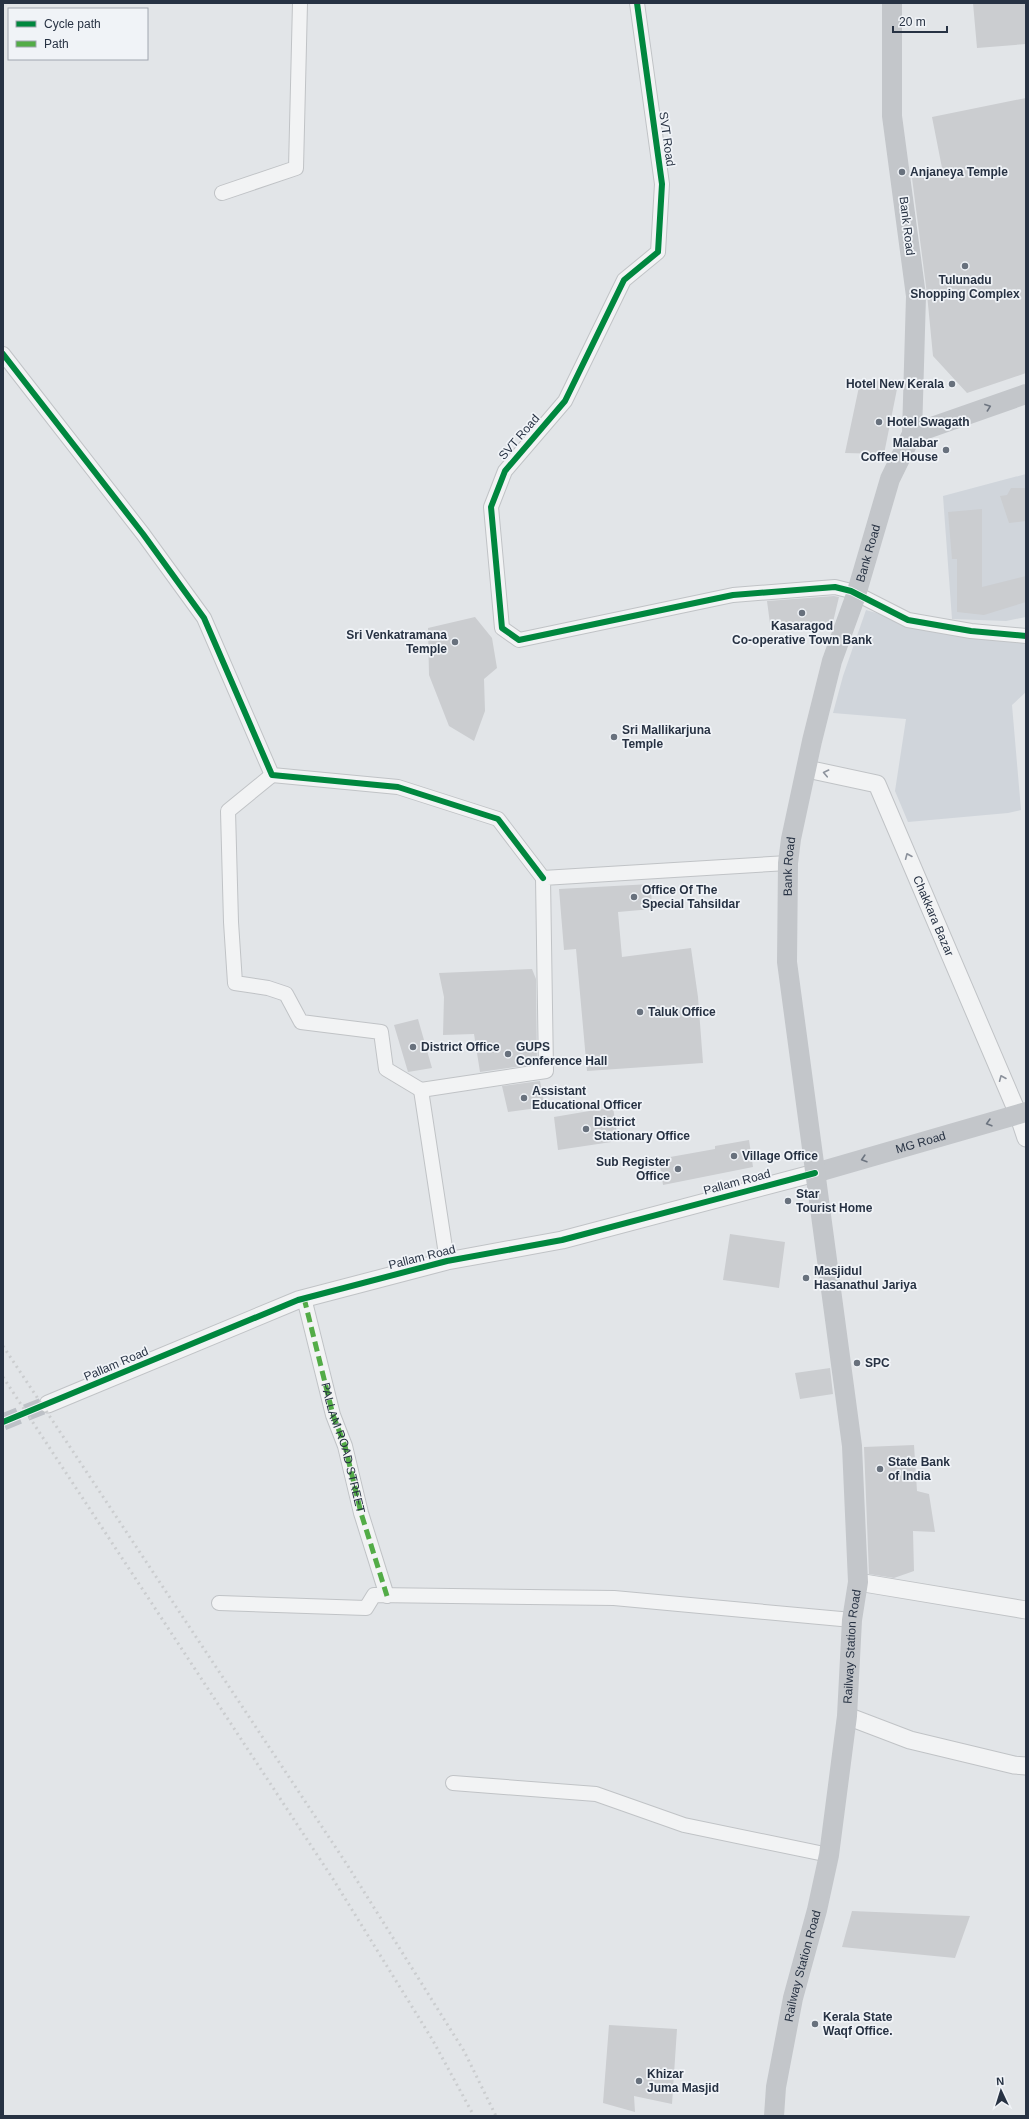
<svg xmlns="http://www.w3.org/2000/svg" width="1029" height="2119" font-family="Arial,sans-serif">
  <rect width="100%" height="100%" fill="#e2e5e8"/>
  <path fill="#d0d5db" d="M1026,474v143l-20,4 -54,-2 -9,-123z
    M866,610l38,11 122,17v54l-14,13 9,105 -13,3 -100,9 -13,-31 11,-72 -73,-6 10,-37z"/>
  <path fill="#cbcdd0" d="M973,3h53v41l-49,4z
    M1026,98v275l-59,20 -34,-37 -6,-62 -15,-116 31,-5 -11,-56z
    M899,379l-15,75 -39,-1 15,-71z
    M1011,488h15v33l-17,2 -9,-27 7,-1z
    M982,509v78l44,-11v26l-42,13 -27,-3v-53h-5l-4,-47z
    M834,596l5,1 -7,29 -61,5 -4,-30z
    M475,617l17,21 5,30 -13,11 1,32 -11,30 -25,-15 -20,-51 -1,-47z
    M651,884l1,25 -34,3 4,45 69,-9 7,49 5,66 -116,8 -11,-122 -12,1 -5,-61z
    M532,969l4,10 1,85 -57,8 -6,-38 -31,1 1,-38 -5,-24z
    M418,1019l14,49 -24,4 -14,-47z
    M540,1081l5,26 -37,5 -6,-26z
    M613,1107l5,34 -60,9 -4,-33z
    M749,1140l4,27 -90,18 -4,-26 56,-10v-3z
    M730,1234l55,8 -6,46 -56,-8z
    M830,1368l3,26 -33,5 -5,-26z
    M914,1445l3,46 12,3 6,38 -22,-1 1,40 -20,7 -25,-4 -5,-127z
    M852,1911l118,5 -15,42 -113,-11z
    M609,2025l68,4 -5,75 -38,-8 1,16 -32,-9z"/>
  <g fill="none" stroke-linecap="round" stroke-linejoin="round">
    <path stroke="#bdc1c7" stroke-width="17" stroke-dasharray="17 8" stroke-linecap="butt" d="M3,1422l45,-18"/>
    <defs>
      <g id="minor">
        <path d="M637,3l25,181 -4,68 -34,28 -59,121 -60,70 -14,36 11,121 17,12 214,-45 102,-8 16,4 57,29 63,11 55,5"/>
        <path d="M222,193l74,-25 4,-165"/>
        <path d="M3,354l140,180 61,84 68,157 126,12 100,32 45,59"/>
        <path d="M272,775l-44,36 3,111 4,61 33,5 18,6 15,28 80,10 5,37 35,21"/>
        <path d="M447,1261l-26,-171 125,-19 -3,-193 245,-15"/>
        <path id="s1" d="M304,1298l29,117 12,31 16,67 26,83"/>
        <path d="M219,1603l147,5 8,-13 240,3 238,22"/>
        <path d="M453,1783l143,11 88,31 145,30"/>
      </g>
      <g id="tertiary">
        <path id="s2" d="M807,769l70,15 141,330 8,24"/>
        <path d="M48,1404l250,-104 149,-39 115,-21 253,-67"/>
        <path d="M858,1582l168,28"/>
        <path d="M847,1716l63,24 104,25 12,1"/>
      </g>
    </defs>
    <use href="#minor" stroke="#c0c3c6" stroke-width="16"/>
    <use href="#tertiary" stroke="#c0c3c6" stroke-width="19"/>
    <use href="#minor" stroke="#f2f3f4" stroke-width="14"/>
    <use href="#tertiary" stroke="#f2f3f4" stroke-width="17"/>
    <g stroke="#c3c6ca" stroke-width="20">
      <path d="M912,434l114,-40"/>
      <path id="s3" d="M815,1173l211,-61"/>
      <path id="s4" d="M774,2116l2,-29 17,-89 24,-88 12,-55 18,-139 5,-96 6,-38 -6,-136 -65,-484 1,-99 3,-24 21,-98 20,-80 24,-66 34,-116 22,-45 4,-138 -24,-180v-113"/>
    </g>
    <path stroke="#cbcdcf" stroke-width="3" stroke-dasharray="2 4" stroke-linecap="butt" d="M3,1346l343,517 118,188 32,65
      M3,1377l330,502 99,160 42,77"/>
    <path stroke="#53ac47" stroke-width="5" stroke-dasharray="10 5" stroke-linecap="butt" d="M304,1298l29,117 12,31 16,67 26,83"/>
    <defs>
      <path id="cycleway" d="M637,3l25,181 -4,68 -34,28 -59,121 -60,70 -14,36 11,121 17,12 214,-45 102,-8 16,4 57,29 63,11 55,5
        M3,354l140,180 61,84 68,157 126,12 100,32 45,59
        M3,1422l295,-122 149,-39 115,-21 253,-67"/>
    </defs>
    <use href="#cycleway" stroke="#f0f3f7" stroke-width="8"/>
    <use href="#cycleway" stroke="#00873e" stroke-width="6"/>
  </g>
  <defs><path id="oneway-chevron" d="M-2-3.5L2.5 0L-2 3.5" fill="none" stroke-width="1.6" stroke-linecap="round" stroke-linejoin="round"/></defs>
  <g stroke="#6d7580">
    <use href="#oneway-chevron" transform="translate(988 407) rotate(-20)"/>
    <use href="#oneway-chevron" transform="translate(989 1123) rotate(164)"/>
    <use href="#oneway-chevron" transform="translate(864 1159) rotate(163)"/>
  </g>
  <g stroke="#8c929c">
    <use href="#oneway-chevron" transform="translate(826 773) rotate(-168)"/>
    <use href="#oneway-chevron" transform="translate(908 856) rotate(-113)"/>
    <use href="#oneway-chevron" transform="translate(1002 1078) rotate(-113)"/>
  </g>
  <g fill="#68717d" stroke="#f0f3f7" stroke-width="1.5">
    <circle cx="902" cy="172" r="4"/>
    <circle cx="965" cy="266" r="4"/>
    <circle cx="952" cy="384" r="4"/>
    <circle cx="879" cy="422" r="4"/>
    <circle cx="946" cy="450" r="4"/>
    <circle cx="802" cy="613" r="4"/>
    <circle cx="455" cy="642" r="4"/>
    <circle cx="614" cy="737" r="4"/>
    <circle cx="634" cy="897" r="4"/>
    <circle cx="640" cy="1012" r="4"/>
    <circle cx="413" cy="1047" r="4"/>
    <circle cx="508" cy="1054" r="4"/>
    <circle cx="524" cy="1098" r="4"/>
    <circle cx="586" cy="1129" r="4"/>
    <circle cx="734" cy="1156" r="4"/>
    <circle cx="678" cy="1169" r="4"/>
    <circle cx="788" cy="1201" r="4"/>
    <circle cx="806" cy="1278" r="4"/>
    <circle cx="857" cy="1363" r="4"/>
    <circle cx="880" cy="1469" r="4"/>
    <circle cx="815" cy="2024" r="4"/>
    <circle cx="639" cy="2081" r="4"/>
  </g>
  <g text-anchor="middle" stroke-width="3.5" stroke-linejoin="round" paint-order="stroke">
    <g font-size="12" fill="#273243" stroke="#f0f3f7">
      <text transform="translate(667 139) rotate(82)" y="4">SVT Road</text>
      <text transform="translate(907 226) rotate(83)" y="4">Bank Road</text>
      <text transform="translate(519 437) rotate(-49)" y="4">SVT Road</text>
      <text dy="4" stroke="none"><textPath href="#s4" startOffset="1586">Bank Road</textPath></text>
      <text dy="4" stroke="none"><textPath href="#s4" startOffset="1262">Bank Road</textPath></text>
      <text dy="4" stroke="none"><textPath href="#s2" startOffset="215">Chakkara Bazar</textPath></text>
      <text dy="4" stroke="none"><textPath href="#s3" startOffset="110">MG Road</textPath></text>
      <text transform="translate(737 1182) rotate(-15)" y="4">Pallam Road</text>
      <text transform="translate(422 1257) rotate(-14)" y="4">Pallam Road</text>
      <text transform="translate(116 1364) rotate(-23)" y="4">Pallam Road</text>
      <text dy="4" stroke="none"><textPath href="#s1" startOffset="155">PALLAM ROAD STREET</textPath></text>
      <text dy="4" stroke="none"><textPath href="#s4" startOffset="477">Railway Station Road</textPath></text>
      <text dy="4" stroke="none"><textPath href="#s4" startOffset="153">Railway Station Road</textPath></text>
    </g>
    <g font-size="12" font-weight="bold" fill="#273243" stroke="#f0f3f7" text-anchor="start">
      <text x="910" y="176">Anjaneya Temple</text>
      <text x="965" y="284" text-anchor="middle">Tulunadu<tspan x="965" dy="14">Shopping Complex</tspan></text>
      <text x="944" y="388" text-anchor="end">Hotel New Kerala</text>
      <text x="887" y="426">Hotel Swagath</text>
      <text x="938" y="447" text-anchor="end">Malabar<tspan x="938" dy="14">Coffee House</tspan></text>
      <text x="802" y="630" text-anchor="middle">Kasaragod<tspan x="802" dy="14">Co-operative Town Bank</tspan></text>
      <text x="447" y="639" text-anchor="end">Sri Venkatramana<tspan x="447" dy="14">Temple</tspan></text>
      <text x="622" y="734">Sri Mallikarjuna<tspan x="622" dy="14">Temple</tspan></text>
      <text x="642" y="894">Office Of The<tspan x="642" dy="14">Special Tahsildar</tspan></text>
      <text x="648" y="1016">Taluk Office</text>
      <text x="421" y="1051">District Office</text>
      <text x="516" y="1051">GUPS<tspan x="516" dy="14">Conference Hall</tspan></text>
      <text x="532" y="1095">Assistant<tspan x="532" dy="14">Educational Officer</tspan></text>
      <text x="594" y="1126">District<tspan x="594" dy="14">Stationary Office</tspan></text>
      <text x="742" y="1160">Village Office</text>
      <text x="670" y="1166" text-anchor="end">Sub Register<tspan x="670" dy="14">Office</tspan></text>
      <text x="796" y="1198">Star<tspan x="796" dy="14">Tourist Home</tspan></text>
      <text x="814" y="1275">Masjidul<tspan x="814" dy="14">Hasanathul Jariya</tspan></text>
      <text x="865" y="1367">SPC</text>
      <text x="888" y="1466">State Bank<tspan x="888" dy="14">of India</tspan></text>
      <text x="823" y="2021">Kerala State<tspan x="823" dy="14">Waqf Office.</tspan></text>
      <text x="647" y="2078">Khizar<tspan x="647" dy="14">Juma Masjid</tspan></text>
    </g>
  </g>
  <rect width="1029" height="2119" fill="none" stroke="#273243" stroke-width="8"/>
  <rect x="8" y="8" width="140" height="52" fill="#f0f3f7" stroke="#a0a6af"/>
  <rect x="16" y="21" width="20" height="6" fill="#00873e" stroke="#a0a6af"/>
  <text x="44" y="28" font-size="12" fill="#273243">Cycle path</text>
  <rect x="16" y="41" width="20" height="6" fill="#53ac47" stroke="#a0a6af"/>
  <text x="44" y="48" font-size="12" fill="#273243">Path</text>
  <g transform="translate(1001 2091) rotate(356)" stroke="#f0f3f7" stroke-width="3" paint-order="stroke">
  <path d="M0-3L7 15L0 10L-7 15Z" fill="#273243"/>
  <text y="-6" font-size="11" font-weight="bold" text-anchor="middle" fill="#273243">N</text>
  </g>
  <path d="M893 26v6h54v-6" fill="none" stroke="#273243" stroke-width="2"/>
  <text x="899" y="26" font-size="12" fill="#273243" stroke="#f0f3f7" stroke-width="3" paint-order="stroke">20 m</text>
</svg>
